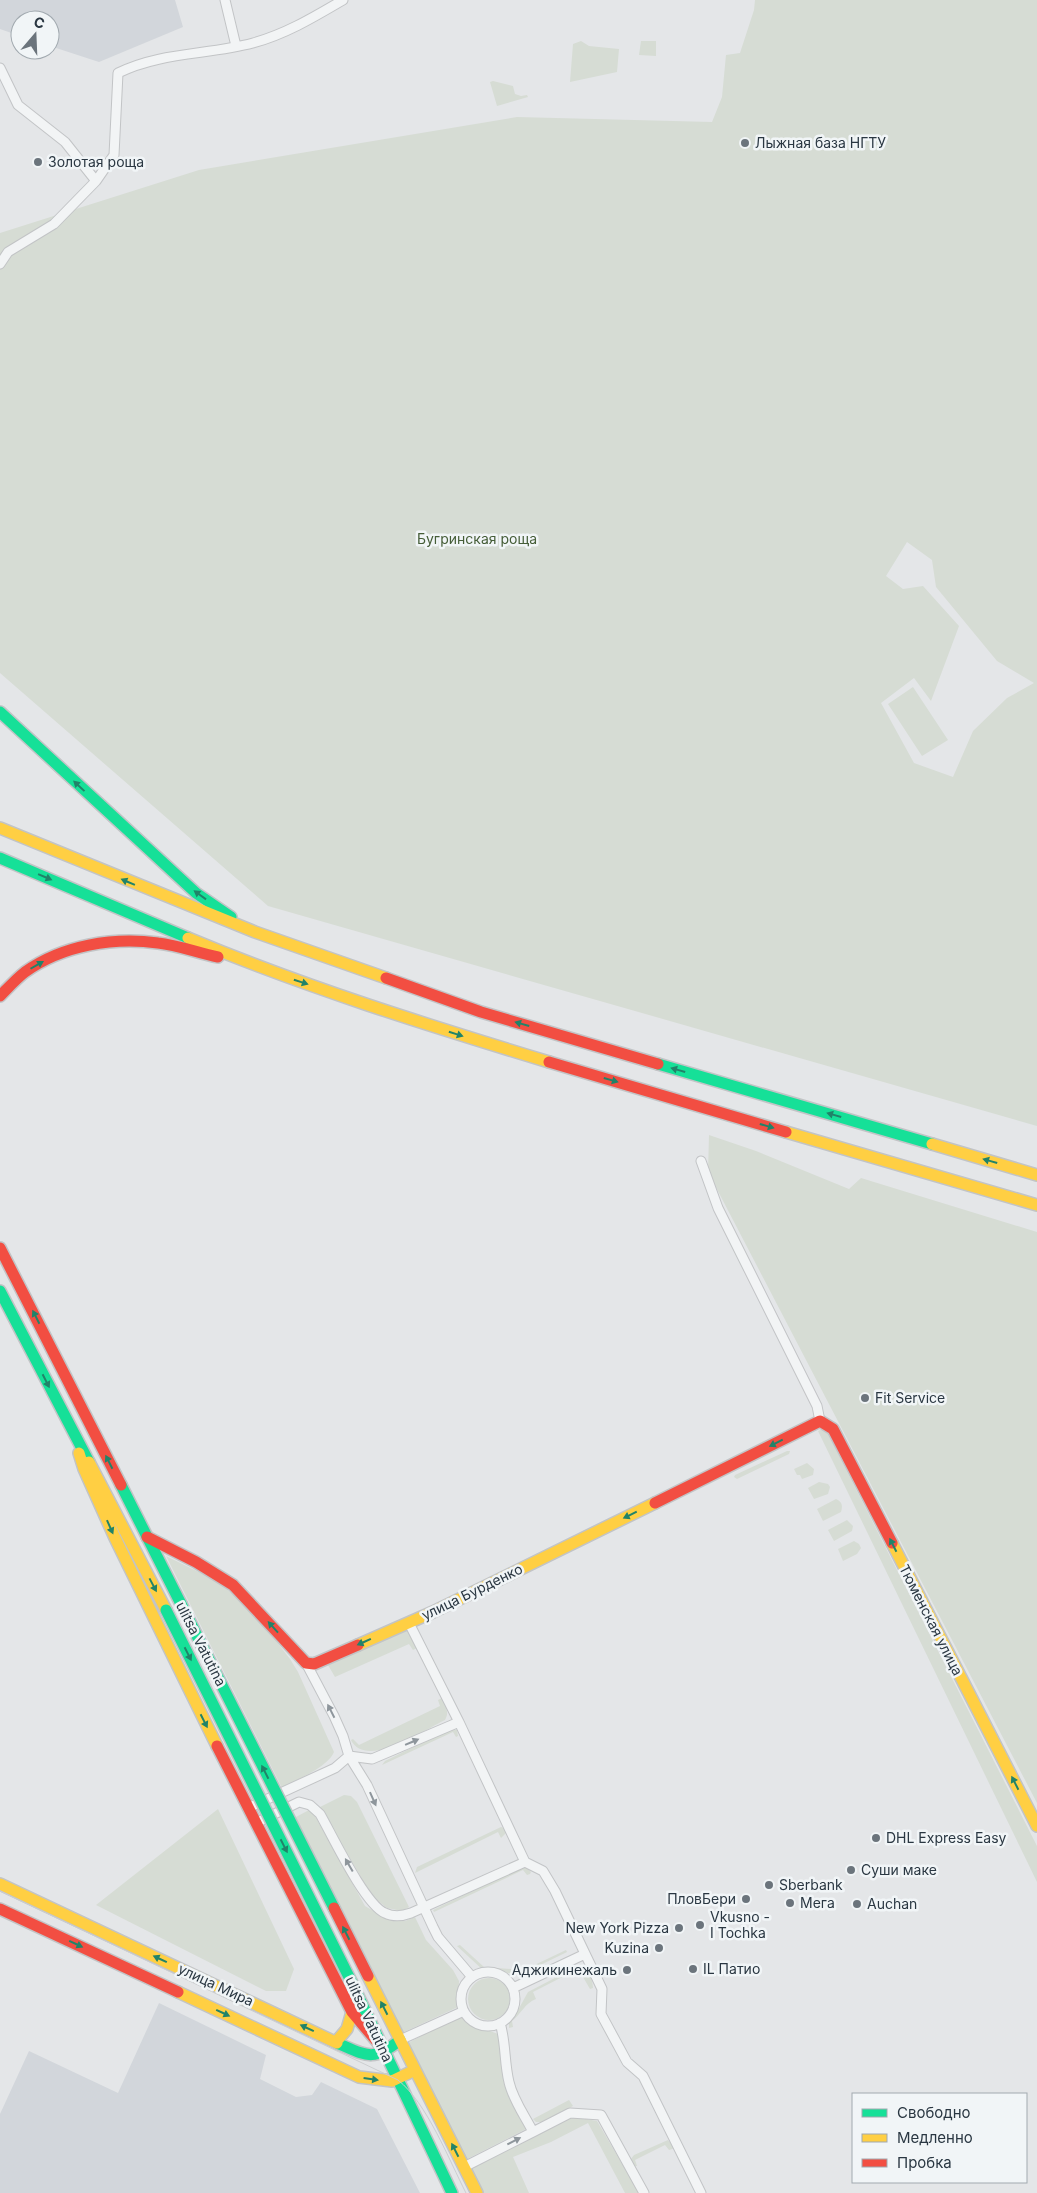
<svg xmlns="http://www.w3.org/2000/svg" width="1037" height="2193" font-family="Inter,sans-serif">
  <rect width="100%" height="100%" fill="#e4e6e8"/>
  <path fill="#d2d6db" d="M0,0h175l8,27 -84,35 -49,-16v-26h-30v16l-20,-7z
    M159,2003l107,52 -6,24 36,18 16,-2 9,-13 56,27 43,84h-420v-79l29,-63 89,42z"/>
  <path fill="#d6dcd4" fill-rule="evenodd" d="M755,0h282v1126l-769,-220 -268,-233v-440l199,-63 318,-53 195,5 10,-25 4,-42 14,-2 14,-43zM907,542l25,18 4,27 61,74 37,22 -27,15 -34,33 -20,46 -39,-14 -33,-60 33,-25 17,23 28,-75 -36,-40 -20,3 -17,-13z
    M581,41l8,5 30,3 -2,23 -47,10 3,-38z
    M641,41h15v15l-17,-1z
    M493,81l20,5 2,8 6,2 6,-1 1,2 -31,9 -7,-24z
    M913,687l35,53 -26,16 -34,-52z
    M709,1135l47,16 93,38 12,-11 176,54v571l-329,-631z
    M822,1429l4,1 211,416v36l-219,-451z
    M787,1451h3l-1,3 -52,25 -3,-2 1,-2z
    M807,1463l7,6 -1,6 -11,4 -2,-4h-3l-3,-6z
    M819,1482l9,2 2,3 -2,7 -14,5 -6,-11z
    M836,1499c6,3 7,6 5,13l-18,9 -6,-12z
    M847,1520l6,6 -1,5 -18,10 -6,-11z
    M854,1541l5,3 2,4 -4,6 -14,7 -5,-12z
    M166,1556l39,19 17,10 35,31 33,43 8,13 36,80c-6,15 -38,28 -52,36z
    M405,1630l4,2 8,16 -4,2 -4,-6 -74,33 -7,-12z
    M442,1698c3,8 8,14 3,22 -21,10 -79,50 -94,20l2,-1 6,6 81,-39 -2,-6z
    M450,1729l7,1 1,6 -2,1 -3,-5 -71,33 3,-4z
    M344,1795l7,1 6,6 52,105 -7,4 -15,-3 -15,-12 -52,-89z
    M218,1809l76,160 -8,22h-20l-170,-86z
    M311,1809l54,97 19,11 21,4 10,-4 11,23 27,30 6,11 -1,26 -56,26 -108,-215z
    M501,1827l3,1 2,5 -5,5 -3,-6 -83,41 2,-6z
    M522,1867h4l5,5 -1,2 -3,1 -4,-5 -89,42 -1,-2z
    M460,1945l24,22 40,3 42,-20 1,2 -43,21 -8,1 -33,-4 -26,-24z
    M576,1967c11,0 17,11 17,21l-3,1 -7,-12 -7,-7 -43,22 3,7c-11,4 -15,15 -24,22l1,6 -4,1v-8l8,-8 11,-20z
    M468 1999a21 21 0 1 1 42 0a21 21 0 1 1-42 0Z
    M462,2015l20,13 16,6 7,51 23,43 -61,31 -59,-116z
    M569,2100l4,6 -31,16h-6l-3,-3z
    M574,2117l23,4 42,72h-14l-37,-70 -37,19 -38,15 16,36h-47l-11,-24 73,-39z
    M668,2140l7,8 -6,2 -4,-5 -30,15 2,6h-2l-4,-7 3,-4z"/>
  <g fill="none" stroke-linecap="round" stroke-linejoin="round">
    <defs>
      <path id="street" d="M225,0l11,46
        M0,68l18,37 47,37 31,39
        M0,264l8,-12 46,-28 42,-43 18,-26 4,-82c42,-21 90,-18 135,-30 33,-9 61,-26 90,-43
        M701,1161l17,47 99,198 3,15
        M409,1623l50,99 66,140 18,9 12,20 47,98 -1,25 26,48 16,14 58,117
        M306,1663l28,53 9,20 6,20 18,29 66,142 5,10 34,40
        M248,1808l87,-40 14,-12 23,3 87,-37
        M256,1823l43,-21 11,3 10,9c12,21 45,91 65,99 8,4 18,3 26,0l114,-51
        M461 1999a27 27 0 1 1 54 0a27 27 0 1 1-54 0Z
        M513,1988l72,-34
        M500,2023c6,19 4,39 9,59 4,18 16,34 24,50l37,-19 31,2 43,78
        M400,2040l64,-29
        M464,2167l69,-35"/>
      <path id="fast" d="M0,712l196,181 35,24
        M0,858l188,80
        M658,1064l274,80
        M0,1291l89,171
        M121,1485l60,119
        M352,1983l100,210
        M337,2043c30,13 36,19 63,-3"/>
      <path id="slow" d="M0,828l255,104 131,46
        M188,938c117,49 239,87 361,124
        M786,1132l251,73
        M932,1144l105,31
        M79,1453l5,16 31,69 102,208
        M89,1462l77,148
        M892,1543l145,283
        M358,1645l75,-33 222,-109
        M0,1884l337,159
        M368,1976l109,217
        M178,1992l181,85 33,4 23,-11
        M336,2042l11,-13 5,-17"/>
      <path id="jam" d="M386,978l95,34 177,52
        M0,996c8,-8 16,-17 25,-24 38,-27 88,-35 133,-29 20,2 40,10 60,14
        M549,1062l237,70
        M0,1248l121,237
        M655,1503l165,-82 13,8 59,114
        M147,1537l49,25 37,23 73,78 8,1 44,-19
        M217,1746l135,266 27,32
        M0,1909l178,83"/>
    </defs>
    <use href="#street" stroke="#c2c4c6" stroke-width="11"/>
    <use href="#fast" stroke="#c2c4c6" stroke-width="14"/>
    <use href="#slow" stroke="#c2c4c6" stroke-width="14"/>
    <use href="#jam" stroke="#c2c4c6" stroke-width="14"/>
    <use href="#street" stroke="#f2f4f5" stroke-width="9"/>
    <use href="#fast" stroke="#16e098" stroke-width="11"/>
    <use href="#slow" stroke="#ffcf43" stroke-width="11"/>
    <use href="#jam" stroke="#f24e42" stroke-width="11"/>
    <path stroke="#ccced0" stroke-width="1" d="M0,1891l398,189c29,23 51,80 68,113"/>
    <defs>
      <path id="fast-bridge" d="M181,1604l153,304
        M166,1610l186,373"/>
      <path id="jam-bridge" d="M334,1908l34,68"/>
    </defs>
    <use href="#fast-bridge" stroke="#c0c3c6" stroke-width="14" stroke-linecap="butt"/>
    <use href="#jam-bridge" stroke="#c0c3c6" stroke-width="14" stroke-linecap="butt"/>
    <use href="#fast-bridge" stroke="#16e098" stroke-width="11"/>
    <use href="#jam-bridge" stroke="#f24e42" stroke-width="11"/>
  </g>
  <defs><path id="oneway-solid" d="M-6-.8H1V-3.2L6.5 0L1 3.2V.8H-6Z" transform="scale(1.25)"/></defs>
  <g fill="#218369">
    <use href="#oneway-solid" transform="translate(79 786) rotate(-137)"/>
    <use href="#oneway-solid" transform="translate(45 877) rotate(23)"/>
    <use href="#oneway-solid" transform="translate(128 882) rotate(-157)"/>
    <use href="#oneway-solid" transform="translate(200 895) rotate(-144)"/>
    <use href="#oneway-solid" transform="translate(37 965) rotate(-30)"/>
    <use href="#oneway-solid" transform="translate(301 982) rotate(18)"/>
    <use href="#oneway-solid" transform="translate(522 1024) rotate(-164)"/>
    <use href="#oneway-solid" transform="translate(456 1034) rotate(18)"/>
    <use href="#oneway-solid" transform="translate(678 1070) rotate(-164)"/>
    <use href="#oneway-solid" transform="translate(611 1080) rotate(16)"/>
    <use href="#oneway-solid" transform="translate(834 1115) rotate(-164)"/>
    <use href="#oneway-solid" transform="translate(767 1126) rotate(16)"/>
    <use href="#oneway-solid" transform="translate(990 1161) rotate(-164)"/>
    <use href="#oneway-solid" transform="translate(36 1317) rotate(-117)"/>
    <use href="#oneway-solid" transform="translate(46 1381) rotate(63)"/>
    <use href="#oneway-solid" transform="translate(776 1443) rotate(153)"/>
    <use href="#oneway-solid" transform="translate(109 1462) rotate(-117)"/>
    <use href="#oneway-solid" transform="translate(630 1515) rotate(154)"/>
    <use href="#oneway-solid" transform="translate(110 1527) rotate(66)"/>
    <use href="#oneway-solid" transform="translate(893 1545) rotate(-117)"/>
    <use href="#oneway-solid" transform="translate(153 1585) rotate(62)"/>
    <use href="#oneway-solid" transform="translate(273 1627) rotate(-132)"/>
    <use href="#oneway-solid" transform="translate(364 1642) rotate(156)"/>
    <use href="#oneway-solid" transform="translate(188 1654) rotate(63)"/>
    <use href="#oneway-solid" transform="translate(204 1721) rotate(63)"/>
    <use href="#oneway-solid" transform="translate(265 1772) rotate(-117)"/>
    <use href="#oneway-solid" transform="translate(1015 1783) rotate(-117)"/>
    <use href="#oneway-solid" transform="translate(284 1846) rotate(63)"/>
    <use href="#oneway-solid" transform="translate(346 1933) rotate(-117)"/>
    <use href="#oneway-solid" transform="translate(76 1944) rotate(25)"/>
    <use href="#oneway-solid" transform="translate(160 1959) rotate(-155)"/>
    <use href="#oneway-solid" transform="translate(384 2008) rotate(-117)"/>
    <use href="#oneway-solid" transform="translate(223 2013) rotate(25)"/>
    <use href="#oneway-solid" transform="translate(307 2028) rotate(-155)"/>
    <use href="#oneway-solid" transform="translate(371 2079) rotate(8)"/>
    <use href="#oneway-solid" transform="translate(455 2150) rotate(-117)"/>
  </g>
  <g fill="#8e969c">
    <use href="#oneway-solid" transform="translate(331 1711) rotate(-117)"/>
    <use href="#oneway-solid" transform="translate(412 1742) rotate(-23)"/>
    <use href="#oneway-solid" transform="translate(373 1799) rotate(66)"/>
    <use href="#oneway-solid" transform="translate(349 1865) rotate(-120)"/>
    <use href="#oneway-solid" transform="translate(514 2141) rotate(-27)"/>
  </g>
  <g fill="#6b747c" stroke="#f1f5f7" stroke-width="2">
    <circle cx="745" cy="143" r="5"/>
    <circle cx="38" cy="162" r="5"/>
    <circle cx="865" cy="1398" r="5"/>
    <circle cx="876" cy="1838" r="5"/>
    <circle cx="851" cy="1870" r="5"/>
    <circle cx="769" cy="1885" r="5"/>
    <circle cx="746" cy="1899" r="5"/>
    <circle cx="790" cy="1903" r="5"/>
    <circle cx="857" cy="1904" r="5"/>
    <circle cx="700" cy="1925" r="5"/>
    <circle cx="679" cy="1928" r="5"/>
    <circle cx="659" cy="1948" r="5"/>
    <circle cx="693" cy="1969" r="5"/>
    <circle cx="627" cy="1970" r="5"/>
  </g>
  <g text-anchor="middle" stroke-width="5" stroke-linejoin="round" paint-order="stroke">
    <g font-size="14" fill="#2a3742" stroke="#f1f5f7" text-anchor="start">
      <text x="755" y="148">Лыжная база НГТУ</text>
      <text x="48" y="167">Золотая роща</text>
      <text x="875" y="1403">Fit Service</text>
      <text x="886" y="1843">DHL Express Easy</text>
      <text x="861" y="1875">Суши маке</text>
      <text x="779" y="1890">Sberbank</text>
      <text x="736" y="1904" text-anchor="end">ПловБери</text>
      <text x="800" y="1908">Мега</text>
      <text x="867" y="1909">Auchan</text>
      <text x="710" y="1922">Vkusno -<tspan x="710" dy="16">I Tochka</tspan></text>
      <text x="669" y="1933" text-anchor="end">New York Pizza</text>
      <text x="649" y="1953" text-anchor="end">Kuzina</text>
      <text x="703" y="1974">IL Патио</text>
      <text x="617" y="1975" text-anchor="end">Аджикинежаль</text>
    </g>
    <g font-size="14" fill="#455d37" stroke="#f1f5f7">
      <text x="477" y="544">Бугринская роща</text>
    </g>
    <g font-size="14" fill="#2a3742" stroke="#f1f5f7">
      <text transform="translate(472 1592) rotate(-26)" y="5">улица Бурденко</text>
      <text transform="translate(931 1620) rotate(63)" y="5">Тюменская улица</text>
      <text transform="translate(201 1644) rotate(63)" y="5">ulitsa Vatutina</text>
      <text transform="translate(216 1985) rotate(25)" y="5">улица Мира</text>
      <text transform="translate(369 2019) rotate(65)" y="5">ulitsa Vatutina</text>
    </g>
  </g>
  <rect x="852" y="2093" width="175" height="90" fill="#f1f5f7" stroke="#a1a9af"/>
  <rect x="862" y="2109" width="25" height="8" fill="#16e098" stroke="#a1a9af"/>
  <text x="897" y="2118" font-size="15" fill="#2a3742">Свободно</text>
  <rect x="862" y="2134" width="25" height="8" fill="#ffcf43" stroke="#a1a9af"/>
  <text x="897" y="2143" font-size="15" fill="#2a3742">Медленно</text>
  <rect x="862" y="2159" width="25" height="8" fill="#f24e42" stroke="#a1a9af"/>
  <text x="897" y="2168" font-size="15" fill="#2a3742">Пробка</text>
  <g transform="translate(35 35) rotate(19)"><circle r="24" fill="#f1f5f7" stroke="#a1a9af"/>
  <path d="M0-4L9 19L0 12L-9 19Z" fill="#6b747c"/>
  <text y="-8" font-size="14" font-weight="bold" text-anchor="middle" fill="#2a3742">С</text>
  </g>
</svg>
